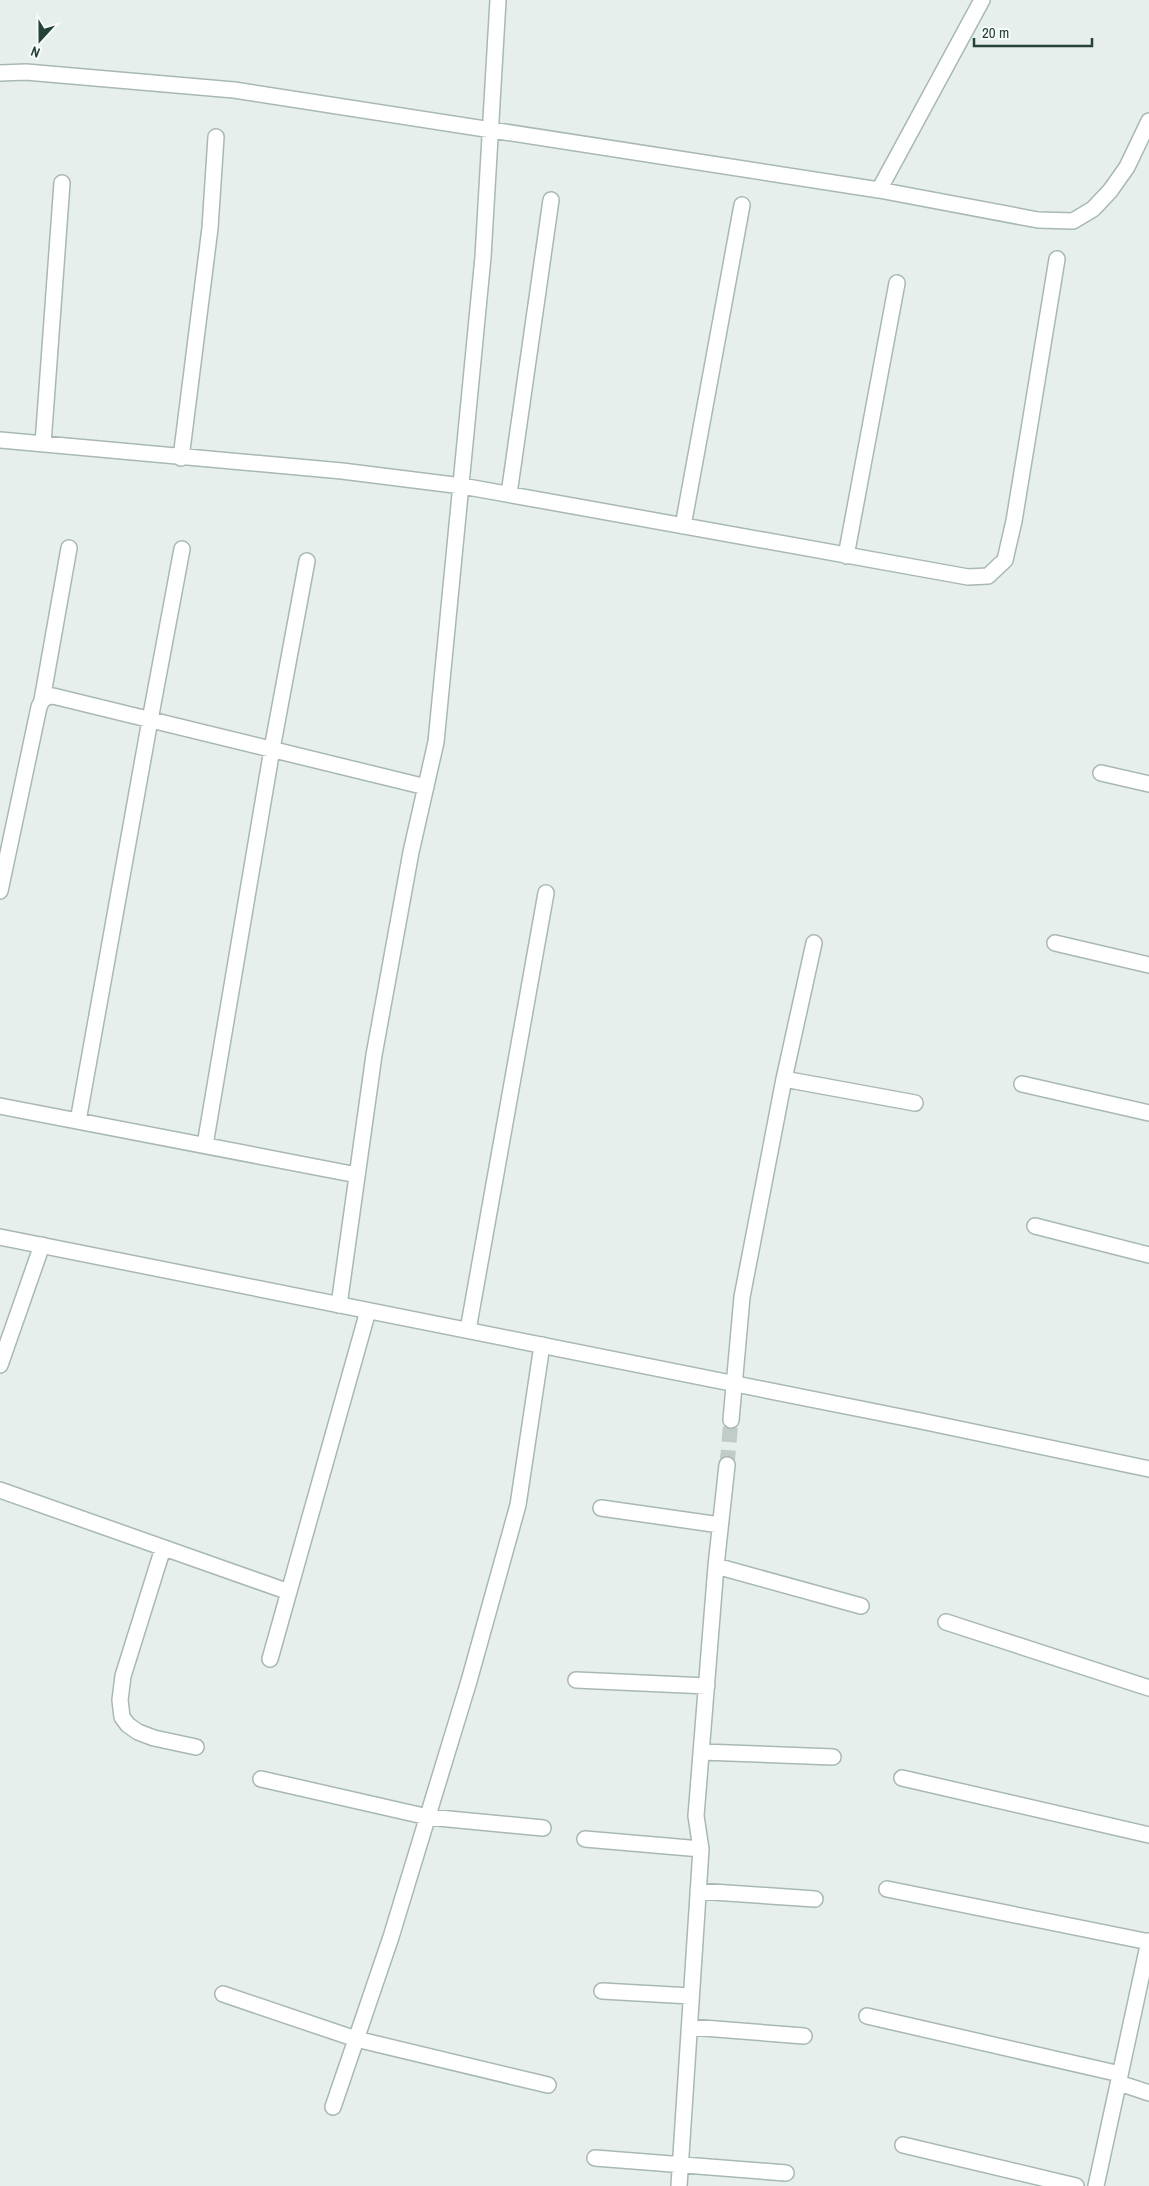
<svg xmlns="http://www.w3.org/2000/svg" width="1149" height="2186" font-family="'Archivo Narrow',sans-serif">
  <rect width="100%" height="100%" fill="#e6efeb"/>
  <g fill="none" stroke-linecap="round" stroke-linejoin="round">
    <path stroke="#bfccc8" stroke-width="15" stroke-dasharray="15 8" stroke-linecap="butt" d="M727,1465l4,-45"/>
    <defs>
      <path id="minor" d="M0,73l26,-1 208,18 645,100 159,30 35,1 20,-12 17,-18 17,-24 22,-46
        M879,190l103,-190
        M0,440l342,31 120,15 506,91 20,-1 17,-16 9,-39 43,-262
        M43,444l19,-261
        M181,458l29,-230 6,-91
        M509,494l42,-294
        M683,526l59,-321
        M846,556l51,-273
        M42,700l27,-152
        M1101,773l48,11
        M0,891l39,-184c3,-8 6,-10 14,-11l373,91
        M1055,943l94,22
        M784,1079l131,24
        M1022,1084l127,29
        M0,1106l357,69
        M78,1121l72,-401 32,-171
        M205,1145l67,-396 35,-188
        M1035,1226l114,29
        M339,1305l35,-250 37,-203 25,-110 47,-485 15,-257
        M468,1330l78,-437
        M0,1365l42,-120
        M731,1420l11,-123 42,-218 30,-136
        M0,1490l289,102
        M601,1508l119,17
        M163,1548l-40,128 -3,24 2,17 6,8 10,7 16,6 42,9
        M716,1566l145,40
        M946,1622l203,66
        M270,1659l98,-348
        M576,1680l131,6
        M702,1752l131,5
        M902,1778l247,57
        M261,1779l167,38 115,11
        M585,1839l116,10
        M887,1889l262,53
        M698,1891l117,8
        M602,1991l89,5
        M223,1994l133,45 192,46
        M867,2016l253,58
        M690,2027l114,9
        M1119,2083l30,10
        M333,2107l58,-170 78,-256 49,-176 24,-160
        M903,2145l173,41
        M595,2158l191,15
        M679,2186l22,-337 -5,-33 20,-250 11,-101
        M1096,2186l53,-245"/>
      <path id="tertiary" d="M0,1237l921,184 228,48"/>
    </defs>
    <use href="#minor" stroke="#a8b8b2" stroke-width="18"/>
    <use href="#tertiary" stroke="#a8b8b2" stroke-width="18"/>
    <use href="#minor" stroke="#fff" stroke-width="15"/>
    <use href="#tertiary" stroke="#fff" stroke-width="15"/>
  </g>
  <g transform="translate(40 40) rotate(201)" stroke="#f7fbf9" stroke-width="4" paint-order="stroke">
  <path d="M0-4L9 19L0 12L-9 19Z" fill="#24423a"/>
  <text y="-8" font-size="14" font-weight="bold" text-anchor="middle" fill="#24423a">N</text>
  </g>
  <path d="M974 38v8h118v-8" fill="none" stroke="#24423a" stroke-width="2.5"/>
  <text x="982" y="38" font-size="15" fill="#24423a" stroke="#f7fbf9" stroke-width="4" paint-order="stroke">20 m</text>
</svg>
